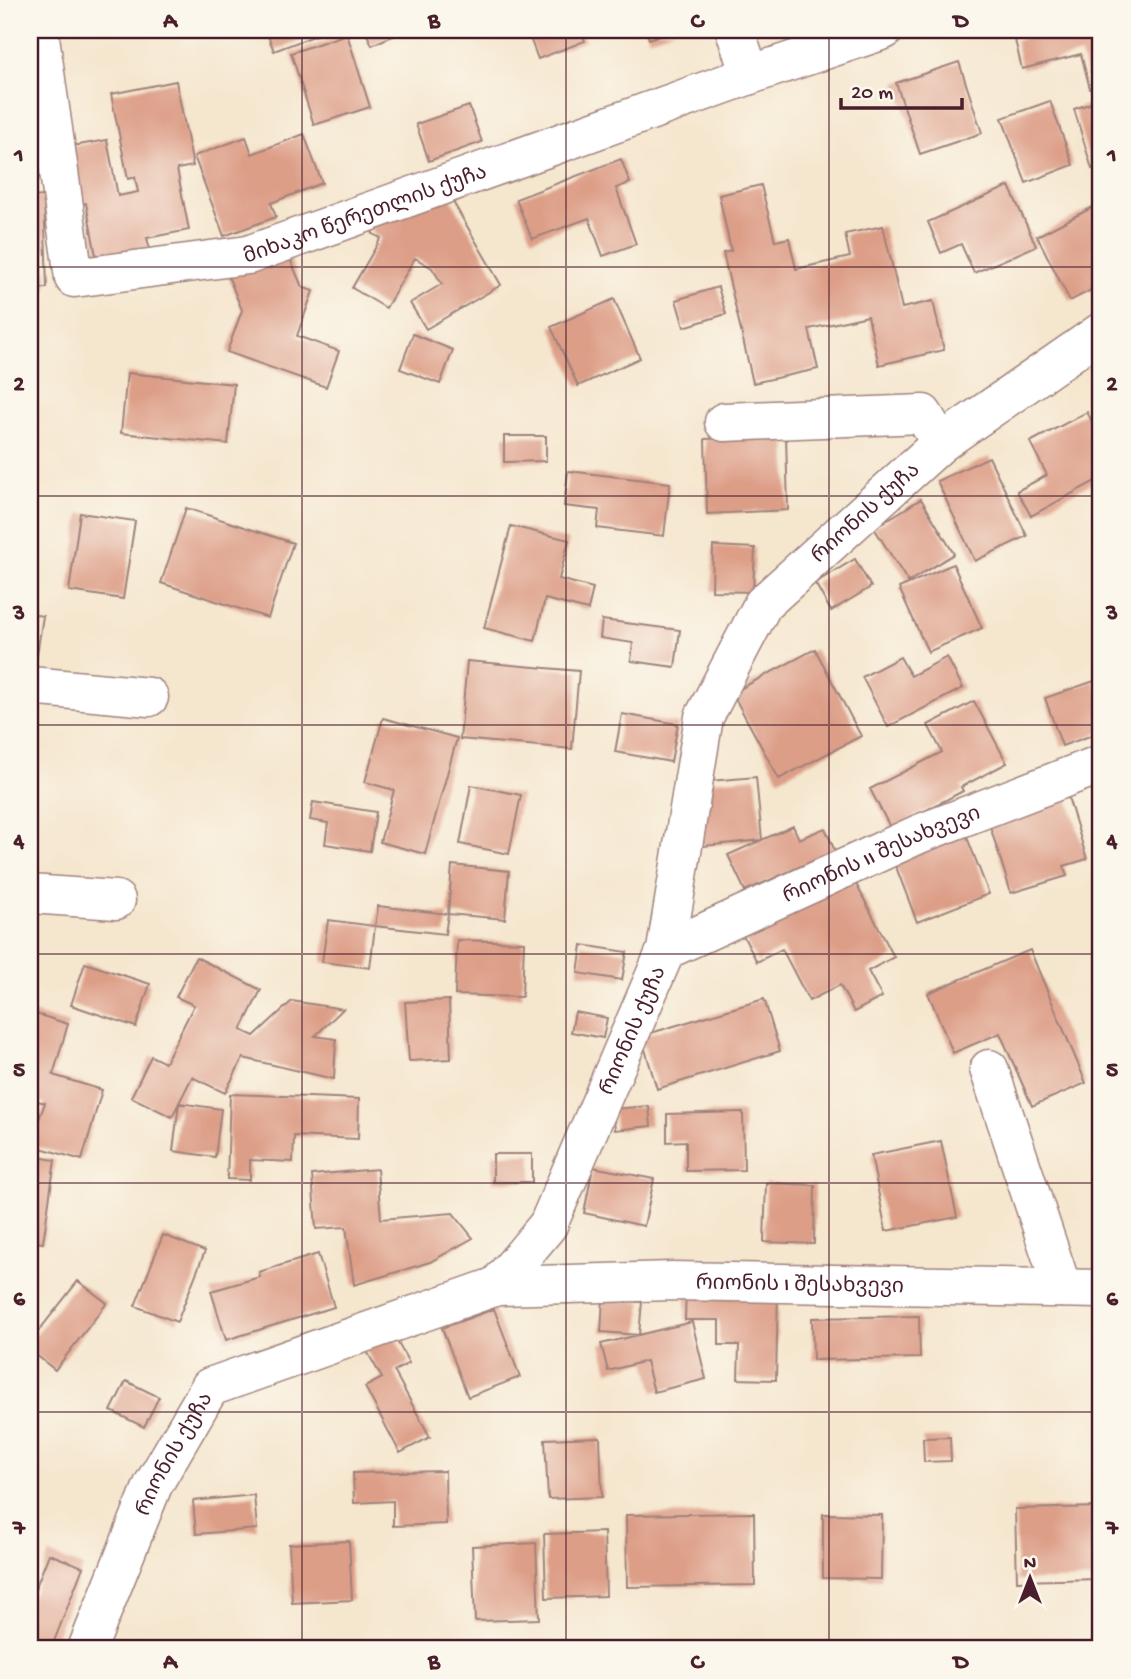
<svg xmlns="http://www.w3.org/2000/svg" width="1131" height="1679" font-family="'Gochi Hand','Noto Sans Georgian',sans-serif">
  <rect width="100%" height="100%" fill="#fbf7ec"/>
  <filter id="ink" filterUnits="userSpaceOnUse"><feTurbulence type="fractalNoise" baseFrequency=".0143" numOctaves="2"/><feDisplacementMap in="SourceGraphic" scale="14" xChannelSelector="R" yChannelSelector="G"/><feConvolveMatrix kernelMatrix="1 2 1 2 8 2 1 2 1" color-interpolation-filters="sRGB"/></filter>
  <filter id="wash" filterUnits="userSpaceOnUse"><feTurbulence type="fractalNoise" baseFrequency=".00686" numOctaves="4" result="noise"/><feDisplacementMap in="SourceGraphic" scale="28" xChannelSelector="R" yChannelSelector="G"/><feGaussianBlur stdDeviation="1.57" result="paint"/><feColorMatrix in="noise" values="0 0 0 0 0 0 0 0 0 0 0 0 0 0 0 0 0 1.4 0 .05"/><feComposite in="paint" operator="in"/></filter>
  <g filter="url(#wash)">
    <rect width="100%" height="100%" fill="#f5e6ce"/>
    <g id="blocks">
      <path fill="#dd9e87" d="M266,30h64l-56,21z
        M365,30h41l-34,15z
        M527,30h54l4,11 -47,18z
        M646,30h29l-26,9z
        M1034,30h67v56l-11,3 -9,-35 -59,15 -7,-29 20,-4z
        M347,34l23,73 -56,18 -23,-72z
        M959,62l23,71 -62,21 -24,-71z
        M176,81l17,85 -16,3 12,61 -42,8 3,12 -53,11 -11,-58 -8,1 -11,-57 40,-7 11,56 20,-4 -3,-15 -7,2 -17,-85z
        M1101,100v66l-9,3 -18,-60z
        M1050,101l23,64 -47,18 -24,-65z
        M469,106l13,36 -53,19 -13,-37z
        M304,134l18,49 -51,20 5,14 -52,19 -30,-80 52,-19 6,17z
        M621,159l9,24 -14,5 20,56 -33,12 -14,-38 -57,21 -16,-40z
        M761,185l14,56 14,-3 7,31 54,-12 -5,-23 38,-8 19,82 31,-7 11,49 -65,15 -11,-49 -59,13 9,40 -65,14 -30,-130 8,-2 -12,-56z
        M1009,186l27,60 -62,27 -13,-29 -20,9 -13,-31z
        M445,188l56,97 -75,44 -16,-26 32,-19 -10,-16 -17,-10 -29,50 -34,-20 29,-50 -8,-4 -3,-18z
        M44,196l3,92 -17,1v-92z
        M1101,203v82l-31,16 -33,-65z
        M285,247l17,40 11,4 -16,45 42,15 -13,36 -99,-35 15,-42 -16,-39z
        M718,287l8,27 -42,13 -8,-27z
        M614,299l26,59 -62,28 -27,-59z
        M413,334l40,16 -13,34 -40,-15z
        M127,373l107,11 -6,60 -107,-11z
        M1087,412l14,26v40l-70,38 -14,-25 30,-16 -17,-33z
        M504,436h42v25l-42,1z
        M786,436l2,74 -81,4 -2,-75z
        M989,457l38,79 -52,25 -38,-80z
        M568,471l102,12 -6,53 -67,-8 2,-18 -35,-4z
        M921,499l33,55 -46,28 -34,-54z
        M186,508l107,35 -25,75 -107,-35z
        M80,513l55,8 -12,78 -54,-8z
        M511,526l58,14 -10,39 34,9 -5,22 -43,-11 -10,42 -51,-13z
        M713,546l42,2 -2,44 -41,-1z
        M855,559l16,28 -40,24 -16,-28z
        M953,564l29,64 -54,24 -29,-64z
        M30,614l13,2 -9,58 -4,-1z
        M602,620l78,10 -5,37 -44,-6 2,-18 -33,-5z
        M815,649l46,87 -82,43 -47,-86z
        M900,657l11,19 36,-19 16,31 -75,39 -26,-50z
        M467,661l112,10 -7,78 -112,-10z
        M1094,681l7,21v30l-39,14 -17,-48z
        M974,701l33,62 -46,24 2,4 -72,38 -21,-40 72,-37 -14,-27z
        M622,714l56,10 -7,38 -56,-10z
        M383,718l74,20 -32,116 -45,-12 14,-52 -29,-8z
        M756,777l6,63 -58,6 -6,-64z
        M471,785l50,10 -12,59 -49,-10z
        M1068,797l19,62 -23,7 3,10 -56,17 -22,-70z
        M313,802l63,10 -6,39 -45,-7 3,-21 -18,-3z
        M793,826l6,13 26,-11 10,23 -90,40 -17,-36z
        M965,832l24,62 -72,28 -24,-63z
        M452,865l57,6 -4,48 -57,-5 -3,20 -70,-8 3,-20 70,8z
        M853,878l41,79 -26,14 14,26 -28,15 -14,-27 -31,16 -27,-52 -25,13 -20,-38z
        M328,920l47,6 -5,42 -48,-6z
        M457,940l67,2 -2,55 -67,-2z
        M582,945l45,7 -5,28 -44,-7z
        M1030,950l56,133 -54,23 -32,-73 -47,20 -25,-60z
        M196,957l65,33 -20,40 13,6 38,-35 51,8 -28,27 21,3 -2,40 -91,-21 -18,35 -33,-16 -13,26 42,6 -6,48 -42,-6 6,-48 -7,14 -41,-20 20,-41 14,7 29,-58 -18,-8z
        M85,963l65,21 -14,43 -65,-22z
        M764,999l16,52 -123,38 -16,-53z
        M449,1000l2,59 -42,2 -4,-59z
        M30,1012l38,12 -15,51 49,15 -20,70 -52,-15v-29l9,3 6,-16 -15,-4z
        M575,1012l32,6 -4,20 -32,-6z
        M1097,1083h4v68h-2z
        M230,1094l129,5 -1,40 -64,-3 -1,26 -43,-2v20l-23,-1z
        M649,1106l2,20 -36,4 -2,-21z
        M743,1112l1,58 -58,1v-30l-19,1v-28z
        M941,1141l16,76 -71,14 -15,-76z
        M493,1154h39v28h-39z
        M30,1156l25,4 -12,83 -13,-2z
        M593,1167l61,12 -10,47 -60,-13z
        M377,1169l4,50 72,-6 20,25 -43,24 -76,23 -8,-58 -30,2 -4,-54z
        M766,1183l49,2 -1,59 -50,-2z
        M163,1235l42,16 -28,71 -42,-16z
        M318,1254l16,53 -108,33 -15,-49 49,-14 -1,-5z
        M78,1281l29,22 -52,67 -25,-20v-8z
        M686,1287l92,3 -2,90 -38,-1 1,-34h-20v-25h-34z
        M603,1299l39,3 -3,33 -38,-3z
        M494,1309l26,68 -52,20 -26,-69z
        M919,1316l1,42 -107,2 -1,-42z
        M692,1322l14,57 -52,13 -8,-31 -38,10 -7,-27z
        M392,1332l17,31 -15,8 36,66 -30,16 -35,-66 17,-9 -18,-32z
        M126,1381l33,16 -15,30 -33,-16z
        M600,1437l2,60 -54,2 -3,-60z
        M950,1437l1,24 -27,1 -1,-24z
        M445,1471l1,53 -53,2v-25l-39,2 -1,-30z
        M254,1495l3,34 -61,5 -3,-33z
        M1101,1507v72l-84,2 -2,-72z
        M754,1513l1,72 -128,2 -1,-72z
        M823,1514l59,1 -1,64 -58,-1z
        M604,1532l2,64 -60,2 -2,-64z
        M349,1541l3,59 -60,3 -3,-59z
        M536,1543l3,76 -64,2 -3,-75z
        M49,1554l34,13 -32,82h-21v-47z"/>
    </g>
  </g>
  <g filter="url(#ink)">
    <use href="#blocks" fill-opacity="0" stroke="#a0827c" stroke-width="2"/>
    <g fill="none" stroke-linecap="round" stroke-linejoin="round">
      <defs>
        <g id="minor">
          <path id="s1" d="M39,30l35,248 174,-23 502,-180 134,-45"/>
          <path d="M735,30l15,45"/>
          <path d="M724,422l199,-8 18,29"/>
          <path d="M30,686l119,11"/>
          <path d="M30,894l86,6"/>
          <path id="s2" d="M666,950l253,-116 182,-70"/>
          <path d="M989,1069l73,219"/>
          <path id="s3" d="M497,1286l175,-5 429,8"/>
          <path id="s4" d="M87,1649l66,-164 57,-98 287,-101 51,-61 118,-275 38,-233 59,-113 178,-161 160,-111"/>
        </g>
      </defs>
      <use href="#minor" stroke="#a0827c" stroke-width="41"/>
      <use href="#minor" stroke="#fff" stroke-width="38"/>
    </g>
  </g>
  <path fill="none" stroke="#4a1f2b" stroke-width="2" stroke-opacity="0.55" d="M302,30v1619M566,30v1619M829,30v1619M30,267h1071M30,496h1071M30,725h1071M30,954h1071M30,1183h1071M30,1412h1071"/>
  <g text-anchor="middle" stroke-width="6" stroke-linejoin="round" paint-order="stroke">
    <g font-size="21" fill="#4a1f2b" stroke="#fbf7ec">
      <text dy="7" stroke="none"><textPath href="#s1" startOffset="550">მიხაკო წერეთლის ქუჩა</textPath></text>
      <text dy="7" stroke="none"><textPath href="#s4" startOffset="1474">რიონის ქუჩა</textPath></text>
      <text dy="7" stroke="none"><textPath href="#s2" startOffset="236">რიონის II შესახვევი</textPath></text>
      <text dy="7" stroke="none"><textPath href="#s4" startOffset="886">რიონის ქუჩა</textPath></text>
      <text dy="7" stroke="none"><textPath href="#s3" startOffset="303">რიონის I შესახვევი</textPath></text>
      <text dy="7" stroke="none"><textPath href="#s4" startOffset="214">რიონის ქუჩა</textPath></text>
    </g>
  </g>
  <rect width="1131" height="1679" fill="none" stroke="#fbf7ec" stroke-width="77"/>
  <g transform="translate(1030 1578)" stroke="#fbf7ec" stroke-width="5" paint-order="stroke">
  <path d="M0-5L12 26L0 18L-12 26Z" fill="#4a1f2b"/>
  <text y="-10" font-size="19" font-weight="bold" text-anchor="middle" fill="#4a1f2b">N</text>
  </g>
  <path d="M841 98v10h121v-10" fill="none" stroke="#4a1f2b" stroke-width="3.5"/>
  <text x="851" y="98" font-size="21" fill="#4a1f2b" stroke="#fbf7ec" stroke-width="5" paint-order="stroke">20 m</text>
  <rect x="38" y="38" width="1054" height="1602" fill="none" stroke="#4a1f2b" stroke-width="2.5"/>
  <g font-size="23" text-anchor="middle" font-weight="bold" fill="#4a1f2b">
    <text x="170" y="27">A</text>
    <text x="434" y="27">B</text>
    <text x="697" y="27">C</text>
    <text x="961" y="27">D</text>
    <text x="19" y="161">1</text>
    <text x="1112" y="161">1</text>
    <text x="19" y="390">2</text>
    <text x="1112" y="390">2</text>
    <text x="19" y="619">3</text>
    <text x="1112" y="619">3</text>
    <text x="19" y="847">4</text>
    <text x="1112" y="847">4</text>
    <text x="19" y="1076">5</text>
    <text x="1112" y="1076">5</text>
    <text x="19" y="1305">6</text>
    <text x="1112" y="1305">6</text>
    <text x="19" y="1534">7</text>
    <text x="1112" y="1534">7</text>
    <text x="170" y="1668">A</text>
    <text x="434" y="1668">B</text>
    <text x="697" y="1668">C</text>
    <text x="961" y="1668">D</text>
  </g>
</svg>
